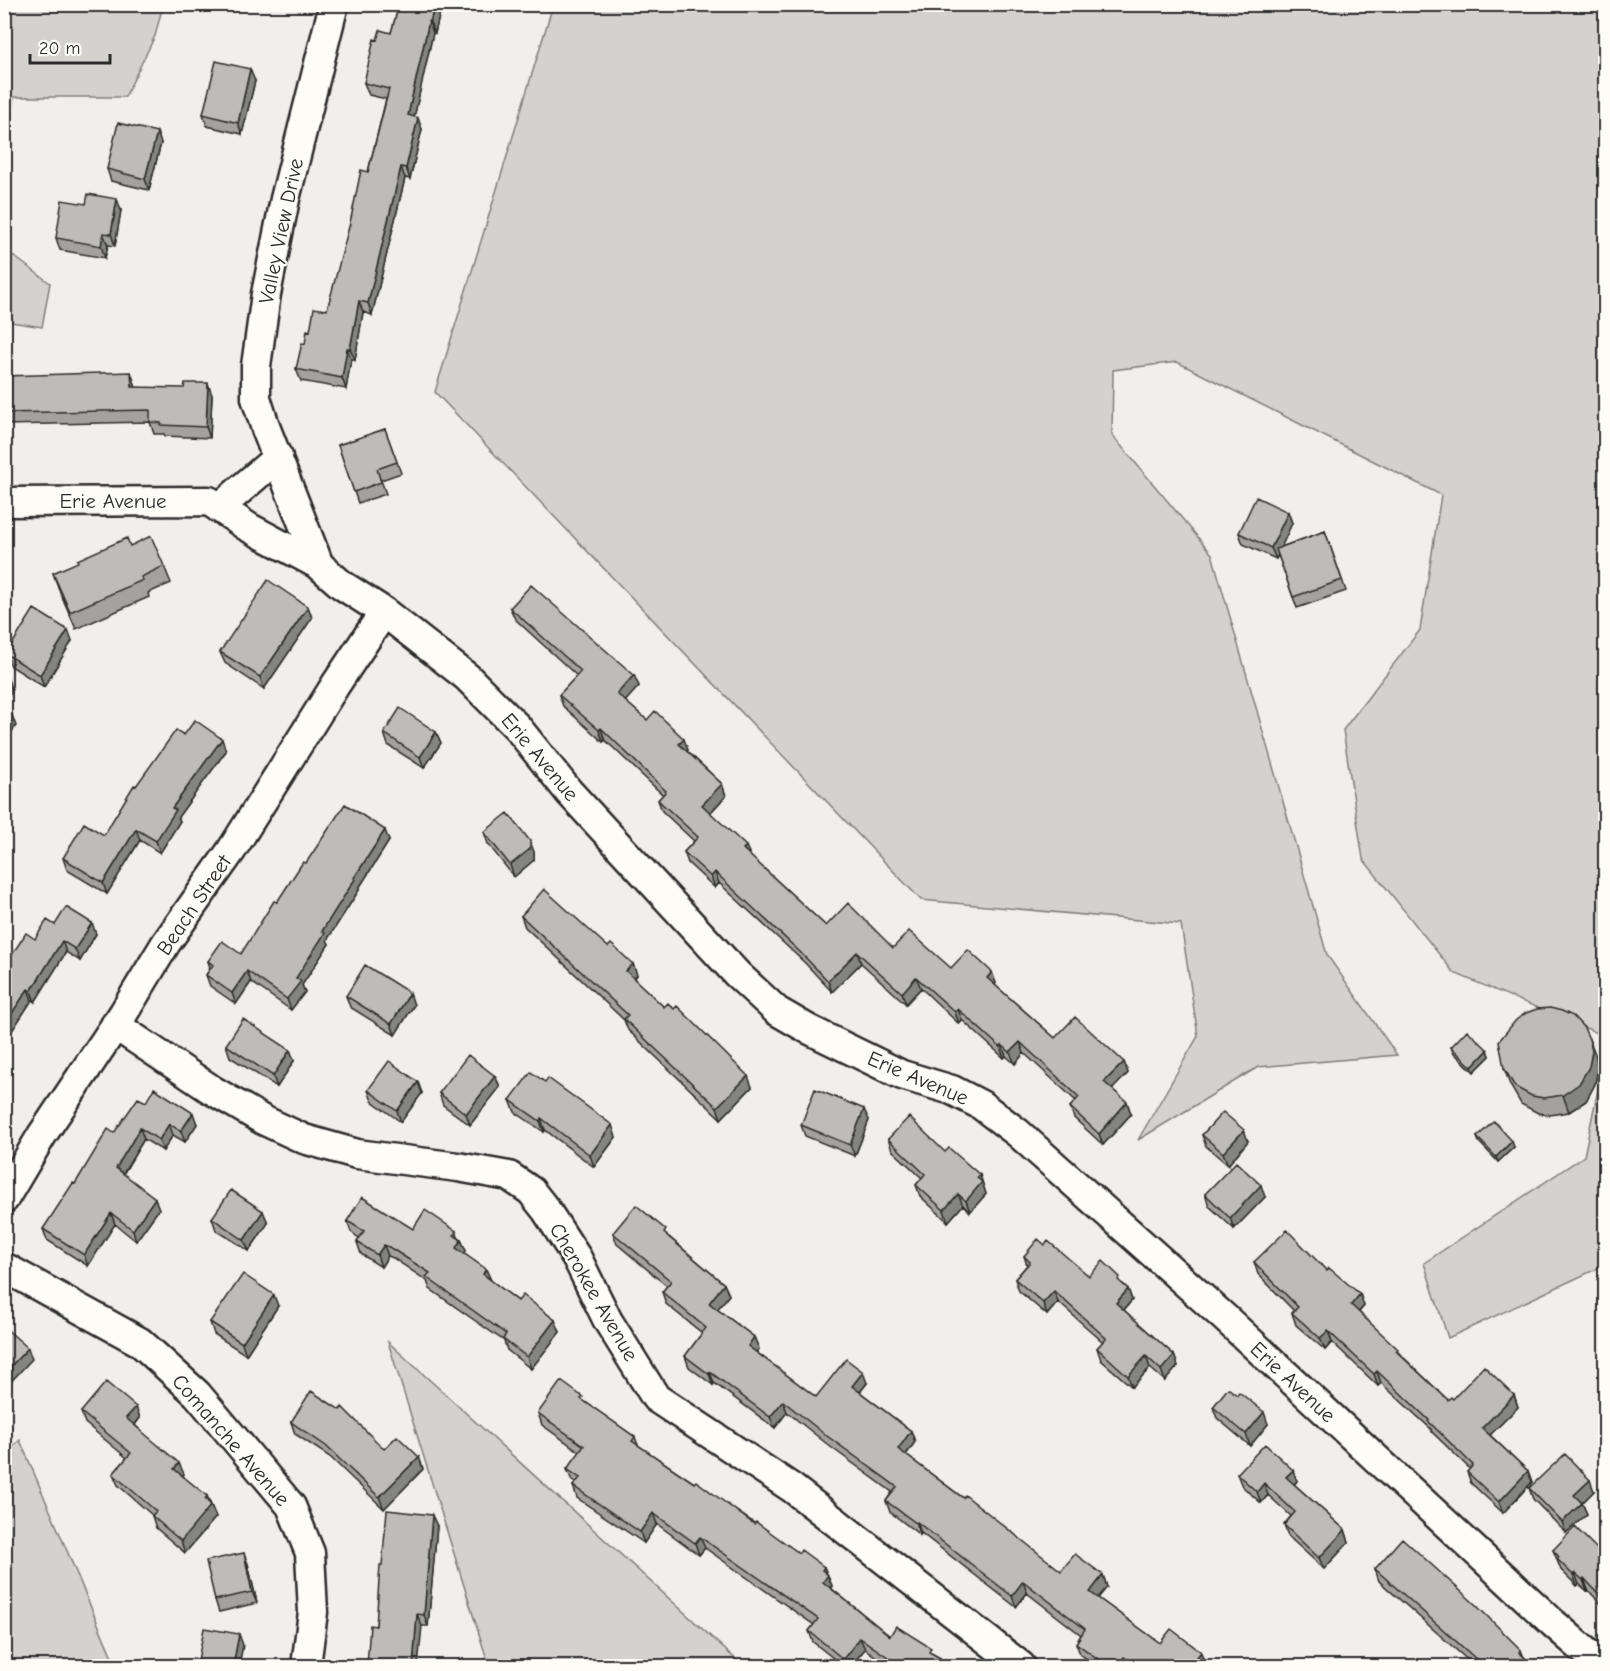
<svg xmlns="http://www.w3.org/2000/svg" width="1610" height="1671" font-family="'Comic Neue',sans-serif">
  <rect width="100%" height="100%" fill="#f0efeb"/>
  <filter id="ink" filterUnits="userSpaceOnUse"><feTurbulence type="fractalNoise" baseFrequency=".0167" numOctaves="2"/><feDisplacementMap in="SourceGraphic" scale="12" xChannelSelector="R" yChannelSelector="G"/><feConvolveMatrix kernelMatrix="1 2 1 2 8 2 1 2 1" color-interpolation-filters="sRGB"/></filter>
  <g filter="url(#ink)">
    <path fill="#d3d2cf" stroke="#7f7e7d" stroke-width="1.5" d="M5,4h158v1l-8,31 -30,61h-111l-9,46z
      M553,5h1052v1031l-151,-63 -91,-114 -20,-129 77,-100 21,-135 -264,-133 -64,8 -1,65 100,119 115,401 70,100 -139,12 -120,73 60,-104 -17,-112 -260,-24 -486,-508z
      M4,249l46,34 -8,44 -37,-6z
      M1605,1056v209l-157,73 -24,-75 160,-107z
      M388,1342l355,324h-254z
      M20,1440l92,217v9h-107v-212z"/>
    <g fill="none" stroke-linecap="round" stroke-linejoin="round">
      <defs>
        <path id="minor" d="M4,502l205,-1 39,26 71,38 23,20 42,27 83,65 50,50 52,65 168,182 40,37 31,18 94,46 50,15 29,15 37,28 207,185 328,305 49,43
          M219,508l59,-51
          M319,565l-53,-136 -10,-31v-32l10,-72 19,-95 49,-195
          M115,1025l97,65 51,30 41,19 53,15 101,13 51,9 22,15 15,19 31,48 31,63 48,77 136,90 229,178
          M4,1199l38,-64 81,-121 43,-71 65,-92 105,-167 48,-72
          M4,1267l136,75 57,52 94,112 19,47 3,59 -7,54"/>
      </defs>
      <use href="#minor" stroke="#2b2b2b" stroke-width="33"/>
      <use href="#minor" stroke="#fdfcf7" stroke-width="28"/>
    </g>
    <path fill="#a3a29e" stroke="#2b2b2b" stroke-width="1.5" d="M397,4h45l-7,29h-2l-19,84 8,12 -12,50 -5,-1 -33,137 -9,-3 -8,48 -4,-1 -5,30 -45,-8 -5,-12 14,-38 17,-21 41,-138 18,-73 -17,-4 -5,-12 13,-43 14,-7 8,-28z
      M255,81l-13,53 -35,-8 -4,-12z
      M161,143l-12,47 -38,-9 -4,-12z
      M121,210l-6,36 -7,-1 -3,13 -45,-8 -4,-12z
      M4,376l131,8v3l77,8 -2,43 -45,-2 -1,-2h-10l-4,-12 -146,3z
      M385,429l16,44 -20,7 5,14 -28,9 -20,-58z
      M1288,512l4,11 -11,24 44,-16 21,60 -49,17 -19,-53 -2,4 -33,-15 -4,-11z
      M130,546l34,20 7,17 -23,10 1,4 -73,32 -17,-39 -6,-17z
      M308,607l4,11 -48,71 -39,-26 -5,-11z
      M510,608l129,78 -14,15 22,19 41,30 -1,1 35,33 4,12 -16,17 40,43 76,70 170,57 -1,2 60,53 69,24 4,11 -16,16 15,13 4,12 -28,31 -29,-27 -4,-11 6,-6 -52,-48 -9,11 -9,-8 -2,2 -42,-38 -3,4 -38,-36 -15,16 -45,-41 -29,29 -27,-29 -86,-80 -4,5 -27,-25 -4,-11 10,-11 -32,-30 -4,-11 5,-5 -58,-55 -2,2 -40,-36 -4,-11 18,-19 -62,-57z
      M68,630l4,11 -28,46 -33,-21 -5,-12z
      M436,732l5,11 -17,25 -36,-23 -4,-12z
      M184,735l42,16 -48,66 2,4 -20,32 -20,-13 -33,54 -40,-24 -4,-12 41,-23 32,-49z
      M484,832l50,20v8l-20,17 -26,-33z
      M389,841l-30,47v2l-32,50 2,4 -27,41 3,7 -14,18 -40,-28 -15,22 -26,-18 -4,-11 4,-7 -2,-7 33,-7 65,-91z
      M521,916l87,31 25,17 4,11 -3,4 30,28 10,2 78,78 -31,32 -93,-89 -4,-10 -99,-93z
      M55,925l41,9 -16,27 -14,-9 -31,50 -3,-2 -28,43 31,-104z
      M346,996l68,9 -19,30 -45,-28z
      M226,1045l64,5 4,11 -17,26 -47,-30z
      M1451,1047l37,3 2,6 -16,16 -21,-20z
      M1596,1056l2,12 -3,16 -9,17 -17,11 -19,3 -12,-2 -17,-9 -11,-19 -6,-17z
      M495,1076l5,11 -30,38 -27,-20 -4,-12z
      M368,1090l54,3 -21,29 -29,-21z
      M510,1100l106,37 -22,30 -49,-37 -1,2 -29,-20z
      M146,1102l51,22 -12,18 -12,-7 -10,16 -19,-12 -21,35 36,35 -23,32 -21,-17 -27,42 -41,-26 -4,-11 32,-45 39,-51z
      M869,1120l-14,36 -50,-20 -4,-11z
      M1202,1135l46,6 -20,24 -22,-19z
      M1477,1137l37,10 -16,15 -19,-20z
      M888,1139l57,13 35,23 6,19 -16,18 -7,-7 -15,17 -28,-26 -4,-11 6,-7 -30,-28z
      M1205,1194l60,3 -31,32 -25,-23z
      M212,1218l56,5 -19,28 -33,-21z
      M347,1221l66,8 46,9 2,2 5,11 -2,2 26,27 70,52 -29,37 -24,-19 -3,-9 -74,-52 -3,-8 -34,-23 -5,-2 -7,11 -20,-13 -4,-12 2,-4 -8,-6z
      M613,1233l56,4 55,47 5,11 -12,14 37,28 5,12 -3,3 60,45 51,-14 -7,9 51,39 4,11 -9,13 155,116 42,4 4,12 -9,11 62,45 45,21 -2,2h-106l-17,-12 -4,-11 5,-8 -54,-42 -11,14 -95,-74 -1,2 -30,-23 -4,-11 6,-9 -60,-44 -45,-36 -12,16 -61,-45 -1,2 -24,-18 -4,-11 17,-23 -36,-29 -4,-12 5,-6 -50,-42z
      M1045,1245l44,31 34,8 5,5 4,11 -8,10 50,45 4,11 -13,15 -15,-13 -18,19 -31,-27 -4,-12 6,-6 -45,-40 -11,13 -28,-24 -4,-12 12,-14 -3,-9z
      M1254,1262l73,9 33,23 4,12 -5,6 42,43 47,45 66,-5 4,12 -28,28 38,36 4,11 -29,31 -32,-30 -4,-11 3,-3 -38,-37 -1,-3 -50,-46 -3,3 -46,-44 -7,8 -29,-25 -4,-12 2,-2 -36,-37z
      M278,1306l-32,49 -32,-21 -4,-12z
      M1237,1395l31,29 -18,22 -33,-28 -4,-11z
      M584,1401l51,36 3,8 161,108 25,14 8,19 -1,2 59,48 43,18 7,4 3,8h-54l-24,-17 -14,17h-8l-30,-24 -4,-11 5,-6 -109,-77 -6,7 -42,-31 -13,19 -67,-45 -4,-12 3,-3 -4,-2 -5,-12 13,-17 -38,-27 -4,-12z
      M136,1407l4,11 -5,7 49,49 -2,2 25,20 9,21 -31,36 -29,-25 -4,-12v-1l-34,-30 -5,-11 14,-16 -42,-35 -4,-11z
      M291,1422l93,27 35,8 4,12 -39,40 -54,-52 -35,-23z
      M1293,1470l4,11 -3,3 51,46 4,12 -25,27 -36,-33 -4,-11 7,-9 -23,-21 -7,8 -19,-17 -5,-12z
      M1529,1488l65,3 -12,12 5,11 -21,19 -33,-34z
      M437,1526l-9,100h-52l6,-61z
      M1553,1550l52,7v51l-17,-18 -1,1 -8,-7 -2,2 -16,-16z
      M248,1564l9,39 -38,9 -4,-12z
      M1375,1569l149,88 -53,6 -92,-82z"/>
    <path fill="#848481" stroke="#2b2b2b" stroke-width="1.5" d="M435,4h7l-7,29 -5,-11z
      M429,21l4,12 -21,94 -4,-12z
      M250,69l5,12 -13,53 -4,-11z
      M418,118l4,11 -12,50 -4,-11z
      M157,132l4,11 -12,47 -4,-11z
      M401,167l4,11 -33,137 -4,-12z
      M117,199l4,11 -6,36 -4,-12z
      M103,233l5,12 -3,13 -4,-12z
      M359,301l4,11 -8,48 -5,-11z
      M347,348l4,11 -5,30 -4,-11z
      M131,372l4,12 1,14 -4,-11z
      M208,383l4,12 -2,43 -4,-11z
      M1288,512l4,11 -16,36 -5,-11z
      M308,607l4,11 -48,71 -4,-12z
      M68,630l4,11 -28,46 -4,-12z
      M634,675l5,11 -17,19 -5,-11z
      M8,679l4,12 -8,11v-18z
      M12,715l4,11 -12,18v-18z
      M601,728l4,12 -2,2 -4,-12z
      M436,732l5,11 -17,25 -4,-11z
      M222,739l4,12 -48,66 2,4 -20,32 -4,-12 16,-33z
      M684,739l4,11 -5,5 -4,-11z
      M722,784l4,12 -20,21 -4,-12z
      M136,829l4,11 -33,54 -4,-11z
      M385,830l4,11 -30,47v2l-32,50 2,4 -27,41 3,7 -14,18 -4,-11 9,-21 26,-47 32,-53z
      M530,841l4,11v8l-20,17 -4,-12z
      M746,846l5,11 -8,-8z
      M715,872l4,11 -4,5 -4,-11z
      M92,923l4,11 -16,27 -5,-12z
      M62,941l4,11 -31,50 -4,-11z
      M857,952l4,11 -29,29 -4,-11z
      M633,964l4,11 -7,8 -4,-12z
      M247,971l4,11 -15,22 -4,-11z
      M992,972l4,11 -5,6 -4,-11z
      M916,977l5,11 -15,16 -4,-11z
      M28,989l4,11 -28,43v-18z
      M410,993l4,12 -19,30 -4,-11z
      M958,1009l4,11 -3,4 -4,-12z
      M1589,1039l7,17 2,12 -3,16 -9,17 -17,11 -6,-17z
      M1020,1042l4,11 -9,11 -5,-12z
      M1002,1045l4,11 -2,2 -4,-11z
      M290,1050l4,11 -17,26 -4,-11z
      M1488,1050l2,6 -16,16 -2,-5z
      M1124,1062l4,11 -19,20 -5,-11z
      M495,1076l5,11 -30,38 -4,-11z
      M748,1076l4,11 -31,32 -4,-12z
      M4,1078l4,9 -4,6z
      M418,1082l4,11 -21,29 -4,-11z
      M1127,1102l4,12 -28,31 -4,-11z
      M864,1109l5,11 -14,36 -5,-11z
      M193,1113l4,11 -12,18 -4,-11z
      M541,1118l4,12 -1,2 -4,-11z
      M169,1124l4,11 -10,16 -4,-11z
      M612,1125l4,12 -22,30 -4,-12z
      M140,1128l4,11 -24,40 -4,-11z
      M1244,1130l4,11 -20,24 -5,-12z
      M1512,1141l2,6 -16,15 -2,-5z
      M980,1175l6,19 -16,18 -4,-11 11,-23z
      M1261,1185l4,12 -31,32 -4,-11z
      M958,1194l5,11 -15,17 -4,-12z
      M155,1198l4,11 -23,32 -3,-11z
      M263,1211l5,12 -19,28 -5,-11z
      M111,1213l4,11 -27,42 -4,-11z
      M456,1231l4,11 1,-2 5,11 -6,8 -4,-11 -2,-13z
      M384,1245l4,11 -7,11 -4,-12z
      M486,1269l5,11 -8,-6z
      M724,1284l5,11 -16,20 -4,-12z
      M1128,1289l4,11 -12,14 -4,-11z
      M1054,1291l4,11 -11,13 -4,-12z
      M1360,1294l4,12 -9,10 -4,-11z
      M274,1295l4,11 -32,49 -4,-12z
      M555,1320l5,12 -29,37 -4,-12z
      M1328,1331l4,11 -7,8 -5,-12z
      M754,1337l5,12 -7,8 -4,-11z
      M28,1348l4,11 -28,30v-16z
      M1174,1355l4,11 -13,15 -4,-11z
      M1146,1356l4,12 -18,19 -4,-11z
      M1377,1371l4,12 -3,3 -4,-12z
      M710,1372l4,11 -1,2 -4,-11z
      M863,1372l4,11 -11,14 -4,-11z
      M1514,1395l4,12 -32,32 -4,-11z
      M783,1401l4,11 -12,16 -5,-11z
      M136,1407l4,11 -9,11 -5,-11z
      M1264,1412l4,12 -18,22 -4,-12z
      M911,1431l4,11 -13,18 -4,-11z
      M419,1457l4,12 -39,40 -5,-12z
      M179,1463l5,11 -6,6 -4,-11z
      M1293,1470l4,11 -6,7 -5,-11z
      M1528,1471l4,11 -29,31 -4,-11z
      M1590,1480l4,11 -15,15 -5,-11z
      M1264,1483l4,12 -7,8 -4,-11z
      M207,1496l9,21 -31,36 -4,-12z
      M1582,1503l5,11 -21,19 -4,-11z
      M653,1513l4,11 -13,19 -4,-11z
      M432,1515l5,11 -9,100 -4,-11z
      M917,1522l4,11 -1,2 -4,-12z
      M1345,1530l4,12 -25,27 -5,-11z
      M700,1537l5,11 -6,7 -4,-12z
      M244,1553l4,11 9,39 -5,-11z
      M824,1567l8,19 -5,7 -4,-11 -1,-12z
      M1575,1573l4,11 -2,2 -4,-11z
      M1103,1575l4,12 -13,16 -4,-11z
      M1584,1578l4,12 -1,1 -4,-11z
      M1023,1581l4,12 -11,14 -4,-11z
      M417,1614l5,12 -4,40h-5z
      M239,1634l4,11 -4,21h-6z
      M860,1638l5,11 -14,17h-5l-3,-7z
      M1521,1650l4,10 1,-1 3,7h-11l1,-14z
      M1201,1652l4,12 -2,2h-13z
      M1124,1657l4,9h-11z
      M940,1658l3,8h-8z"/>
    <path fill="#bdbcb8" stroke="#2b2b2b" stroke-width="1.5" d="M399,4h36l-5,18 -1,-1 -21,94 10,3 -12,50 -5,-1 -33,136 -9,-2 -9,48 -3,-1 -5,30 -46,-9 6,-26 3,1 2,-14 3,1 4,-23 13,2 23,-87 11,-53 7,2 21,-83 -25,-6 10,-44 3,1 3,-10 11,3z
      M216,61l34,8 -12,54 -35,-9z
      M118,123l39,9 -12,47 -38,-10z
      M88,194l29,5 -6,35 -8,-1 -2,13 -45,-8 6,-38 24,4z
      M131,372l1,15 52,1 1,-5h23l-2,44 -45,-2v-2l-11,-1v-12l-146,3v-37z
      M385,429l12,33 -20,7 4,13 -27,10 -16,-47z
      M1256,497l32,15 -17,36 -32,-15z
      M1325,531l17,49 -49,17 -17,-48z
      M151,536l13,30 -23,11 2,3 -73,32 -17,-39 25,-11 -1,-2 50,-22 3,8z
      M268,580l40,27 -48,70 -40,-25z
      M531,585l103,90 -17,19 30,26 8,-9 29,28 -5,5 43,40 -20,21 44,41 -3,3 83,77 22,-23 45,45 16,-17 42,37 17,-18 24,22 -5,6 68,60 20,-21 49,45 -20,20 23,20 -28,32 -29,-27 9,-10 -59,-55 -10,10 -8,-7 -2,2 -42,-38 -3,3 -39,-35 -14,16 -45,-41 -29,29 -28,-29 -85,-80 -4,5 -27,-25 14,-15 -40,-37 8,-9 -65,-63 -2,2 -40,-35 22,-24 -71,-63z
      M34,609l34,21 -28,45 -34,-21z
      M4,677l4,2 -4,5z
      M400,708l36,24 -16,25 -36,-24z
      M4,710l8,5 -8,11z
      M195,720l27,19 -50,69 4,2 -20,31 -20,-12 -33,54 -40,-25 21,-35 20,12 30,-50 2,1 40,-56 8,5z
      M345,804l40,26 -31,48 1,1 -33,52 3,2 -29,45 5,3 -14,18 -40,-28 -15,22 -26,-18 7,-10 -5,-4 14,-20 19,13 33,-53 3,1 26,-40 3,1z
      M508,813l22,28v8l-20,16 -26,-33z
      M544,889l64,58 3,-3 22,20 -7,7 38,36 4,-4 6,6 3,-3 71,70 -31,31 -93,-88 4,-4 -107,-99z
      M66,907l26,16 -17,26 -13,-8 -31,50 -3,-2 -24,36v-58l22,-34 9,6 12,-19 8,5z
      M365,965l45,28 -19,31 -45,-28z
      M1550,1008l12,3 11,5 11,12 5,11 3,12 -3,16 -10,17 -16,11 -19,3 -12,-2 -17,-9 -11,-19 -5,-27 17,-21 10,-7 11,-4z
      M243,1019l47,31 -17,26 -47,-31z
      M1467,1030l21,20 -16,17 -21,-20z
      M468,1055l27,21 -29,38 -27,-21z
      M389,1061l29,21 -21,29 -29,-21z
      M531,1072l14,10 3,-4 64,47 -22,30 -49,-37 -1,3 -30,-21z
      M154,1088l39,25 -12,18 -12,-7 -10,16 -19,-12 -24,40 39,30 -22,32 -22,-17 -27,42 -41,-26 30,-46 2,1 33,-55 6,4 24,-35 8,4z
      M815,1089l49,20 -14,36 -49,-20z
      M1223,1112l21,18 -21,23 -21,-18z
      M909,1117l36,35 4,-4 31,27 -3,3 5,4 -16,19 -8,-7 -14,16 -28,-25 9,-11 -37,-35z
      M1494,1121l18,20 -16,16 -19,-20z
      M1236,1162l25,23 -31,33 -25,-24z
      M231,1190l32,21 -19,29 -32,-22z
      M362,1197l51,32 12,-19 31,21 -2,4 7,5 -5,8 30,21 -3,5 35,27 5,-6 32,25 -28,37 -24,-18 3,-5 -80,-57 4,-4 -41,-26 -5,-2 -7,10 -20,-13 7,-11 -17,-10z
      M636,1205l30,25 -2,3 60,51 -15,19 45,34 -6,9 68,51 30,-38 17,13 -11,14 59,45 -13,18 65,49 2,-3 96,76 14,-17 28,21 -13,17 70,51 11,-14 30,23 -11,14h-53l-13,-9 -7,9 -5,-3 -4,3 -32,-23 9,-14 -62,-48 -11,15 -95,-74 -1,1 -30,-22 11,-14 -70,-51 -44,-35 -13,16 -60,-45 -1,2 -24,-18 21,-28 -44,-36 9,-11 -58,-48z
      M1287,1230l40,41 2,-3 31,26 -9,11 47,44 -2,2 52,49 3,-3 2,2 31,-33 30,29 -32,33 46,43 -29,31 -32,-30 6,-7 -45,-44 1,-1 -52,-49 -3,3 -46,-43 -8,7 -28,-25 6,-6 -44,-45z
      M1038,1239l7,6 3,-4 41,35 14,-15 17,16 -2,3 10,9 -12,14 58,52 -13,15 -15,-14 -18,20 -31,-28 9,-10 -52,-47 -11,12 -28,-24 15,-17 -6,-6z
      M243,1274l31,21 -32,48 -32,-21z
      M4,1327l24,21 -24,25z
      M561,1381l22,16 -2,2 54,38 -3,4 62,42 2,-2 58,43 2,-2 43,31 2,-3 23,17 -2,3 6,5 -5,7 67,54 6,-10 35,22 -2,4 11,6 -5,8h-34l-41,-28 -17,21 -34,-28 9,-12 -118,-82 -5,6 -42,-30 -13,19 -67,-46 7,-8 -13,-9 17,-23 -46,-33z
      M106,1382l30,25 -10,11 53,45 -5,6 33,27 -2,3 6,6 -30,36 -29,-25 4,-5 -43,-37 18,-21 -50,-41z
      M1228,1388l9,7 2,-3 25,20 -18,22 -33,-27z
      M311,1391l29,19 2,-3 42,42 13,-13 22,21 -40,40 -53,-51 -35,-24z
      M1265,1444l28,26 -7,7 59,53 -26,28 -35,-33 11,-13 -31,-29 -7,9 -20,-18z
      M1565,1454l25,26 -16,15 8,8 -20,19 -33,-34z
      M387,1510l45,5 -8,100 -7,-1 -4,52h-46l3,-41 6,1 4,-61h2z
      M1575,1527l30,30v44l-21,-23 -1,2 -8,-7 -2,2 -16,-16 2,-2 -6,-7z
      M1402,1538l73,66 46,46 -2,2 7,7 -8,7h-49l7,-7 -101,-90z
      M244,1553l8,39 -37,8 -9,-39z
      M204,1628l35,6 -6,32h-36z"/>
  </g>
  <g text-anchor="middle" stroke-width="4.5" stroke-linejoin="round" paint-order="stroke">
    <g font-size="21" fill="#2b2b2b" stroke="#fdfcf7">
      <text transform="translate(281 231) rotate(-78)" y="7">Valley View Drive</text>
      <text x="113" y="508">Erie Avenue</text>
      <text transform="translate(540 757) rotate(50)" y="7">Erie Avenue</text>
      <text transform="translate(194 905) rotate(-56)" y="7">Beach Street</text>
      <text transform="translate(918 1078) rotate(23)" y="7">Erie Avenue</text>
      <text transform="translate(594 1292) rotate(60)" y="7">Cherokee Avenue</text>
      <text transform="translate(1293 1382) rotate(43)" y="7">Erie Avenue</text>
      <text transform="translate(231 1440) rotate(49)" y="7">Comanche Avenue</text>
    </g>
  </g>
  <rect width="1610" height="1671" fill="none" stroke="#fdfcf7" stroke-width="24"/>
  <rect x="12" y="12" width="1586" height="1647" fill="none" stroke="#2b2b2b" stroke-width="2" filter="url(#ink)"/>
  <path d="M30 54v9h80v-9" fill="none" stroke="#2b2b2b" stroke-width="3"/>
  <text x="39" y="54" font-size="18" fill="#2b2b2b" stroke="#fdfcf7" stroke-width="4.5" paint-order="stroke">20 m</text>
</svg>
